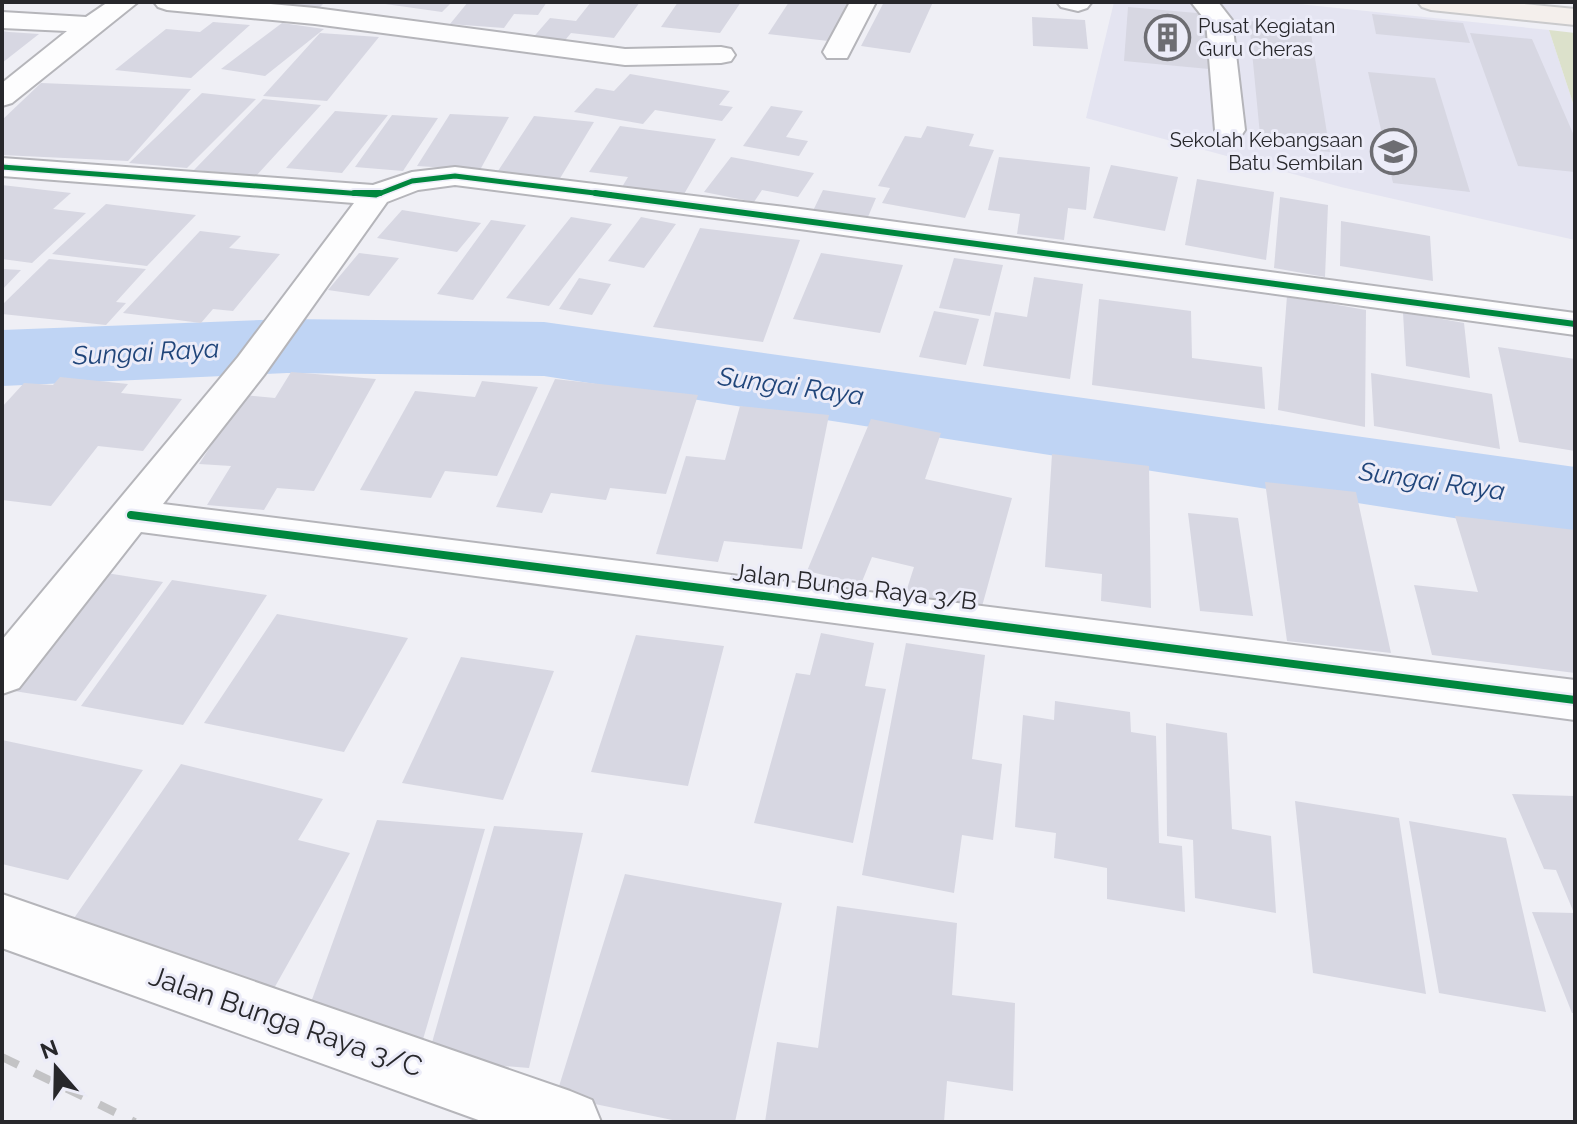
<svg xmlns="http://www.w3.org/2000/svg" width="1577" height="1124" font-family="Raleway,sans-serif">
  <rect width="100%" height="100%" fill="#efeff5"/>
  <path fill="#e4e4f1" d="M1114,2h165l270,28 26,79v131l-234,-53 -255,-69z"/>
  <path fill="#dce1cb" d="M1549,30l26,3v76z"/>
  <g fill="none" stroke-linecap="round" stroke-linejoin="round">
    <path fill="#bfd4f4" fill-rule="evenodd" d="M287,319l257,3 1031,145v70l-1031,-161 -257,-3 -285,13v-56z"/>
  </g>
  <path fill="#d7d7e2" d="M263,2h62l-7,7z
    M371,2h81l-10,10z
    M468,2h79l-9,13 -24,-1 -10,14 -54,-4z
    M591,2h49l-26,36 -43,-5 -9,11 -32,-3 20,-23 26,3z
    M678,2h63l-21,31 -59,-6z
    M789,2h62l-23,39 -60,-7z
    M884,2h49l-23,51 -49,-7z
    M1128,7l80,7 1,55 -85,-8z
    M1372,14l91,9 7,20 -94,-9z
    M1032,17l53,3 3,29 -55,-3z
    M1249,21l61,6 20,125 -69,-7z
    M213,22l37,3 -59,53 -76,-8 51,-41 34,3z
    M282,23l42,6 -59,47 -44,-7z
    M2,31l7,1 30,2 -37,29z
    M320,33l59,4 -52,64 -64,-5z
    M1470,33l62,6 43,99v34l-57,-6z
    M1368,72l67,6 35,114 -77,-9z
    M630,74l100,17 -11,14 14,2 -11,14 -67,-11 -12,14 -69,-12 22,-24 18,3z
    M41,83l150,6 -63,72 -126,-6v-35z
    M202,93l54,6 -69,69 -58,-5z
    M263,99l58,6 -65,71 -62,-6z
    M771,106l32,5 -17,26 22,4 -9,15 -56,-10z
    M335,111l53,4 -46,58 -56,-5z
    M450,114l59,3 -29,53 -63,-4z
    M392,115l46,3 -35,53 -48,-4z
    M534,116l60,6 -35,58 -63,-6z
    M620,126l96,13 -36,62 -61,-9 9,-15 -39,-5z
    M927,126l47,8 -5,12 25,4 -29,68 -83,-15 8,-15 -12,-2 27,-50 16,2z
    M731,157l83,16 -16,24 -36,-7 -8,12 -50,-10z
    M999,157l91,10 -4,43 -18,-2 -4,32 -47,-6 3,-20 -32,-4z
    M1111,165l67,12 -13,54 -72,-13z
    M1197,179l77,13 -8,68 -81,-15z
    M2,185l69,8 -18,16 33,4 -54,50 -30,-4z
    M823,190l53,8 -11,26 -54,-9z
    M1280,197l48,8 -3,72 -51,-9z
    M106,204l90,11 -49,51 -95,-12z
    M402,210l79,13 -24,29 -80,-14z
    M571,217l41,7 -63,82 -43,-8z
    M641,217l35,7 -32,44 -36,-7z
    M491,220l35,5 -53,75 -36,-6z
    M1341,221l89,15 3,45 -93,-15z
    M700,228l100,12 -37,102 -110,-15z
    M200,231l41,5 -12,12 51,6 -47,57 -20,-2 -12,14 -78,-10z
    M359,253l40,5 -30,38 -41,-6z
    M821,253l82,12 -23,68 -87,-14z
    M954,258l49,7 -13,51 -51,-8z
    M49,259l97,10 -30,33 10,1 -20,22 -104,-11v-9z
    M2,269l19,1 -19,20z
    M1034,277l49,7 -13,95 -87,-13 12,-54 32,5z
    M579,278l32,6 -19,31 -33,-6z
    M1287,296l79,14 -1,117 -87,-17z
    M1099,299l92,12 1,47 70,9 3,42 -173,-24z
    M934,311l45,8 -13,46 -47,-8z
    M1403,312l61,11 6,55 -64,-12z
    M1498,347l77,12v92l-56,-9z
    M291,372l85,7 -62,112 -37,-3 -13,22 -57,-5 24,-39 -32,-2 45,-69 31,3z
    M1371,373l121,21 8,55 -126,-23z
    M60,377l68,7 -7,9 61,6 -39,52 -45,-5 -47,60 -49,-6v-93l22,-24 29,2z
    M555,379l143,16 -32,99 -56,-6 -4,12 -55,-7 -9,20 -46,-6z
    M482,381l56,6 -41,89 -52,-5 -14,27 -71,-8 55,-99 60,6z
    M740,406l89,9 -27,134 -78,-8 -6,21 -62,-8 30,-98 39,4z
    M871,419l70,14 -16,46 87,19 -31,112 -75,-18 8,-25 -42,-10 -11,27 -54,-13z
    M1052,454l97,12 2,142 -50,-7 1,-27 -57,-7z
    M1265,482l91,10 35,161 -104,-12z
    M1188,513l50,5 15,98 -53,-5z
    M1455,516l120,14v143l-143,-18 -18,-70 64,7z
    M100,572l63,10 -87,119 -68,-11z
    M172,580l95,15 -84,130 -102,-19z
    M277,614l131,24 -64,114 -140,-29z
    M821,633l53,10 -9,43 21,3 -33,154 -99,-20 42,-150 14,2z
    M636,635l88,11 -36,140 -97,-14z
    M906,643l79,12 -13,104 30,5 -9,76 -31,-5 -8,58 -92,-18z
    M461,657l93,14 -51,129 -101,-17z
    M1055,701l75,11 1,20 25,4 3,107 23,3 3,66 -78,-13v-31l-53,-10 2,-25 -41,-6 8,-112 31,5z
    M1166,723l61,10 5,96 39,7 5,77 -81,-15 -2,-58 -26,-4z
    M2,740l141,30 -75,110 -66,-16z
    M181,764l142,35 -25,41 52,13 -78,139 -209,-58z
    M1512,794l63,2v217h-3l-40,-101 42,1 -18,-43 -12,-1z
    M1295,801l104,17 27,176 -113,-21z
    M377,820l108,9 -69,234 -123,-11z
    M1409,821l97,17 40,174 -107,-19z
    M494,826l89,7 -54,235 -102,-8z
    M625,874l157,29 -47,219h-53l-126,-26z
    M837,906l120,17 -5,72 63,8 -2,88 -66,-10 -3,41h-179l12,-80 41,6z"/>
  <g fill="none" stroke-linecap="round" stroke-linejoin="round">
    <defs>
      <path id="minor" d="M108,2h30l-126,101 -10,3v-23l65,-52 -65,-3v-16l84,5z
        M154,2h95l66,6 310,41 96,-2 10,2 4,6 -4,6 -10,2 -96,2 -310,-41 -148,-14 -9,-3z
        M850,2h26l-29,56h-20l-4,-6z
        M1057,2h33l1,1 -4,5 -9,3 -17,-4z
        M1191,2h27l14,18 13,110 -4,6 -11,3 -11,-3 -4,-6 -9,-109z
        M2,158l371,27 39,-13 43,-5 330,40 790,106v22l-790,-108 -330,-42 -37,5 -31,12 -123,173 -101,129 1412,176v40l-1434,-188 -122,156 -17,6v-54l236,-283 116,-154 -352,-27z
        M2,894l568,197 22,9 9,22h-117l-482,-174z"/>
      <path id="major" d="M1418,2h87l70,7v16l-144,-15 -9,-3z"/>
    </defs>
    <use href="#minor" stroke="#b5b5ba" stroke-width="4"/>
    <use href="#major" stroke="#cacacc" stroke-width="4"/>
    <use href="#minor" fill="#fdfdfe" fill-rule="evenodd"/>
    <use href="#major" fill="#f4efec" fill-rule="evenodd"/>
    <path stroke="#c3c3c5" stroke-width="8" stroke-dasharray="18 18" stroke-linecap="butt" d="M2,1057l133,65"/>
    <defs>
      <path id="cycleway-far2" d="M2,167l374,28 36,-14 43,-5 156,19"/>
      <path id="cycleway-far1" d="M354,193h26
        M595,193l980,131"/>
      <path id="cycleway" d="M131,515l1444,185"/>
    </defs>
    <use href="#cycleway-far2" stroke="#ececf8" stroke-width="8"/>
    <use href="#cycleway-far1" stroke="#ececf8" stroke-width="10"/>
    <use href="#cycleway" stroke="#ececf8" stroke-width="13"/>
    <use href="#cycleway-far2" stroke="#00873e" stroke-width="5"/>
    <use href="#cycleway-far1" stroke="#00873e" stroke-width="6"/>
    <use href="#cycleway" stroke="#00873e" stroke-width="8"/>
  </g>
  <defs>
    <symbol id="building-ring" viewBox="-11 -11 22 22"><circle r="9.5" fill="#ececf8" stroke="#6d6d72" stroke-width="1.5"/><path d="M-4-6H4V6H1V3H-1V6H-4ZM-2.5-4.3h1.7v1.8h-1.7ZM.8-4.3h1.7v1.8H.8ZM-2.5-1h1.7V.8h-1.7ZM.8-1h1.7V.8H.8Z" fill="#6d6d72"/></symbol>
    <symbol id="school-ring" viewBox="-11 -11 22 22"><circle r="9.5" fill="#ececf8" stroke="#6d6d72" stroke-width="1.5"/><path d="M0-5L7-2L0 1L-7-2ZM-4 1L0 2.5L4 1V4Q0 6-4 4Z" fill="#6d6d72"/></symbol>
  </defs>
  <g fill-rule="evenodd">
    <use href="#building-ring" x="1142" y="12" width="51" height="51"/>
    <use href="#school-ring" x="1368" y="126" width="51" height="51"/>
  </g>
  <g text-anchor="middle" stroke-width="6" stroke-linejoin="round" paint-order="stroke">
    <g font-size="20" fill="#27272b" stroke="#ececf8" text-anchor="start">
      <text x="1198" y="33">Pusat Kegiatan<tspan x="1198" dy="23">Guru Cheras</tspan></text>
      <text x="1363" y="147" text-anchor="end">Sekolah Kebangsaan<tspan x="1363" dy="23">Batu Sembilan</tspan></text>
    </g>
    <g font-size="24" fill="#27272b" stroke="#ececf8">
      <text transform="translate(855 587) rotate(7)" y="8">Jalan Bunga Raya 3/B</text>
    </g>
    <g font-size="26" font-style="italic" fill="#20457a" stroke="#ececf8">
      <text transform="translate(146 352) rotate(-3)" y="9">Sungai Raya</text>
      <text transform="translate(791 386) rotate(8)" y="9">Sungai Raya</text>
      <text transform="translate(1432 481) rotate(8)" y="9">Sungai Raya</text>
    </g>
    <g font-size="28" fill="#27272b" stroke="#ececf8">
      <text transform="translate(286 1021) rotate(19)" y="10">Jalan Bunga Raya 3/C</text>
    </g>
  </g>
  <rect width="1577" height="1124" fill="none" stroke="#27272b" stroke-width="8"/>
  <g transform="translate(56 1068) rotate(340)" stroke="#ececf8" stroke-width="6" paint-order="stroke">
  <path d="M0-6L14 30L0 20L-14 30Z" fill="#27272b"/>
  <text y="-12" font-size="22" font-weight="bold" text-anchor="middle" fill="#27272b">N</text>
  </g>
</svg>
